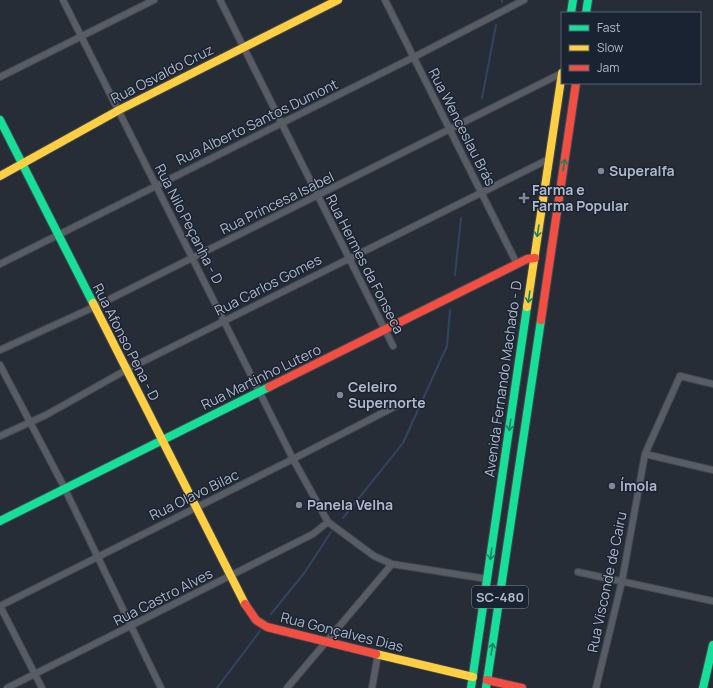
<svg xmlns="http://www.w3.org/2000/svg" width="713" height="688" font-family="Manrope,sans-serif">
  <rect width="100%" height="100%" fill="#272d37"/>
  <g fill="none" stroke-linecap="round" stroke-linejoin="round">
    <path stroke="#324461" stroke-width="2" d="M502,2v-2
      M482,98l14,-73
      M455,275l6,-57
      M343,518l60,-75 44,-97 3,-36
      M271,614l34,-42 26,-40
      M217,688l43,-57"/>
    <defs>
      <path id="street" d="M63,0l230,459 35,63 46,34 18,8 95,15
        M220,0l173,346
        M385,0l132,264
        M0,77l154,-77
        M0,264l414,-207 110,-57
        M0,350l94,-43 468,-234
        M0,365l62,118 99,205
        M0,436l46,-21 80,-45 423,-211
        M645,454l68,16
        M578,572l135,29
        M0,606l293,-147 105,-54
        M0,606l42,82
        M7,688l306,-154 15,-12
        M287,688l105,-124
        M372,688l6,-34
        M596,688l26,-107 23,-127 35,-78 33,8"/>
      <path id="fast" d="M571,13l2,-13
        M586,13l2,-13
        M0,120l93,183
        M0,521l269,-134
        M471,688l56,-381
        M486,688l55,-368
        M703,688l10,-43"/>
      <path id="slow" d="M0,176l119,-66 219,-110
        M93,303l152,301
        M527,307l35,-234
        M376,654l97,23"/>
      <path id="jam" d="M541,320l35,-237
        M269,387l258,-128 8,-1
        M245,604l11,16 11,7 109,27
        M487,680l35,8"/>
    </defs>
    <use href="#street" stroke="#444850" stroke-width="8"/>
    <use href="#fast" stroke="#444850" stroke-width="10"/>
    <use href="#slow" stroke="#444850" stroke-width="10"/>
    <use href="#jam" stroke="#444850" stroke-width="10"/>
    <use href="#street" stroke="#585c64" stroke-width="6"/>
    <use href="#fast" stroke="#16e098" stroke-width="8"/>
    <use href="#slow" stroke="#ffcf43" stroke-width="8"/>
    <use href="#jam" stroke="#f24e42" stroke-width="8"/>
  </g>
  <defs><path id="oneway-shaft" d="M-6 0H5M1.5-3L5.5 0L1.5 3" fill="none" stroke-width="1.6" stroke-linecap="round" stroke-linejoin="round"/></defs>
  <g stroke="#188265">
    <use href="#oneway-shaft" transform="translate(564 165) rotate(-81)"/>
    <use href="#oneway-shaft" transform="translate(538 231) rotate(99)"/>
    <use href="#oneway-shaft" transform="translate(529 297) rotate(98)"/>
    <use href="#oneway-shaft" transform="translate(510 425) rotate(98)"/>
    <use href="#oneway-shaft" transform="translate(491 554) rotate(98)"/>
    <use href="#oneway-shaft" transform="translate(492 649) rotate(-81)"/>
  </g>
  <g fill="#808796" stroke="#1a2332" stroke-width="1.5">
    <circle cx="601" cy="171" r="4"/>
    <path d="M522 192h4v4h4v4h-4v4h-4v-4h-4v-4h4z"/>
    <circle cx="340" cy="395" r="4"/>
    <circle cx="612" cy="486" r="4"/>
    <circle cx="299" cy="505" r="4"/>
  </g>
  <g text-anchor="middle" stroke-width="3" stroke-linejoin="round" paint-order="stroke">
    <rect fill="#1a2332" stroke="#838b9c" stroke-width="1" x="472" y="586" width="56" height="22" rx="3"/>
    <g font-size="13" font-weight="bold" fill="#b0b8c9">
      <text x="500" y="602">SC-480</text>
    </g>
    <g font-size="14" fill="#b0b8c9" stroke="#1a2332">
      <text transform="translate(162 74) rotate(-27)" y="5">Rua Osvaldo Cruz</text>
      <text transform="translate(257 122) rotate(-26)" y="5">Rua Alberto Santos Dumont</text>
      <text transform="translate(462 127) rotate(63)" y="5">Rua Wenceslau Brás</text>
      <text transform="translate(277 203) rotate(-26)" y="5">Rua Princesa Isabel</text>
      <text transform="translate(189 224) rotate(63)" y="5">Rua Nilo Peçanha - D</text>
      <text transform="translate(365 264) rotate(63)" y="5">Rua Hermes da Fonseca</text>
      <text transform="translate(268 285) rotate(-27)" y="5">Rua Carlos Gomes</text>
      <text transform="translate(126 342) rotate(63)" y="5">Rua Afonso Pena - D</text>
      <text transform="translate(261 377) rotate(-26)" y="5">Rua Martinho Lutero</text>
      <text transform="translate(503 379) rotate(-82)" y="5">Avenida Fernando Machado - D</text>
      <text transform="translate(194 495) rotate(-26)" y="5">Rua Olavo Bilac</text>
      <text transform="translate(607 582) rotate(-78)" y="5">Rua Visconde de Cairu</text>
      <text transform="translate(163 597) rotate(-27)" y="5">Rua Castro Alves</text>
      <text transform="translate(342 632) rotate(14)" y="5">Rua Gonçalves Dias</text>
    </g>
    <g font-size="14" font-weight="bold" fill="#b0b8c9" stroke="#1a2332" text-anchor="start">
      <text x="609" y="176">Superalfa</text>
      <text x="532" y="195">Farma e<tspan x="532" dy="16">Farma Popular</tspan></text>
      <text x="348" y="392">Celeiro<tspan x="348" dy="16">Supernorte</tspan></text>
      <text x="620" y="491">Ímola</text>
      <text x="307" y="510">Panela Velha</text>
    </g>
  </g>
  <rect x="561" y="12" width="140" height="72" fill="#1a2332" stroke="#565f6e"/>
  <rect x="569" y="25" width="20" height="6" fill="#16e098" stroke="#565f6e"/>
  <text x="597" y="32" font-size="12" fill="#b0b8c9">Fast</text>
  <rect x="569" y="45" width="20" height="6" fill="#ffcf43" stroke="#565f6e"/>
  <text x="597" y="52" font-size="12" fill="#b0b8c9">Slow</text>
  <rect x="569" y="65" width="20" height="6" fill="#f24e42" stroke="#565f6e"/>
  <text x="597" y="72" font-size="12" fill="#b0b8c9">Jam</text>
</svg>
